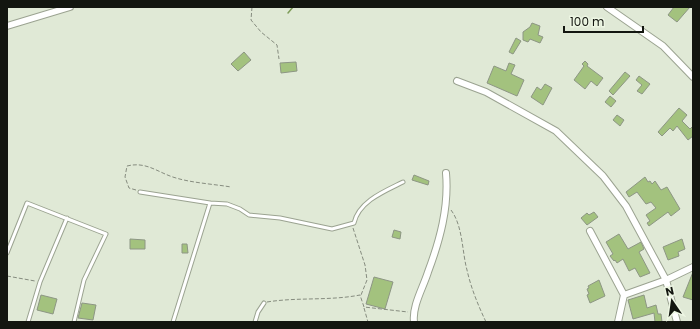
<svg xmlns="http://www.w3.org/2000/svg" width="700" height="329" font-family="Poppins,sans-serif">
  <rect width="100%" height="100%" fill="#e0e9d6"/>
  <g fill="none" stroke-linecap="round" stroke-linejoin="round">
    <path stroke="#7e9c59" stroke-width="1.5" d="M288,13l5,-6"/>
  </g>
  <path fill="#a3c27e" stroke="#8d9684" d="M674,7h16l-13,15 -9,-7z
    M532,23l8,3 -2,9 5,2 -3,6 -10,-4 -2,3 -5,-2v-8l7,-5z
    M516,38l5,3 -8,13 -4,-2z
    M244,52l7,8 -13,11 -7,-7z
    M585,61l3,3 -1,2 16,12 -6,8 -6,-5 -6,8 -11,-9 10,-14 -2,-2z
    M296,62l1,9 -16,2 -1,-10z
    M509,63l6,2 -4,9 13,6 -7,16 -30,-13 7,-17 12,5z
    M625,72l5,4 -17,19 -4,-4z
    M639,76l11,8 -8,10 -5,-3 5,-6 -6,-5z
    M545,84l7,4 -9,17 -12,-8 6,-10 4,3z
    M610,96l6,5 -5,6 -6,-5z
    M679,108l8,7 -5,6 8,8 3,-3v10l-5,4 -11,-14 -4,5 -3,-3 -8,8 -4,-4z
    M617,115l7,5 -4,6 -7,-6z
    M414,175l15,6 -1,4 -16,-5z
    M645,177l3,5 2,-1 2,3 3,-3 6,9 6,-3 13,22 -9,7 -3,-4 -19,14 -2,-3 3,-2 -4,-6 10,-7 -5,-6 -5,2 -9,-12 -8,5 -3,-5z
    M594,212l4,5 -11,8 -6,-7 6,-5 2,2z
    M394,230l7,2 -1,7 -8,-2z
    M619,234l9,15 13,-7 3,7 -5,3 11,21 -10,4 -5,-9 -6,3 -6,-12 -6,4 -2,-3 -1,1 -4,-5 3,-2 -7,-12z
    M130,239l15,1v9h-15z
    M682,239l3,10 -7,3 1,4 -11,4 -5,-13z
    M182,244h5l1,9h-6z
    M693,272v28l-10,-3z
    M374,277l19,5 -8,27 -19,-5z
    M599,280l6,16 -15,7 -3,-8 2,-1 -2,-5 2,-1 -1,-2z
    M41,295l16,4 -4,15 -16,-4z
    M644,295l3,13 9,-3 2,9h3l1,8h-7l-1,-9 -21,6 -5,-19z
    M82,303l14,2 -3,15 -15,-2z"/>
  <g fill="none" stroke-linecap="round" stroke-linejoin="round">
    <defs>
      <path id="service" d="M140,192l70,11 17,1 13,5 9,6 31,3 52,11 22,-6c5,-22 31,-32 49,-41
        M7,253l20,-50 79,31 -22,46 -10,42
        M28,322l12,-40 27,-64
        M173,322l37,-119
        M255,322l3,-10 6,-9"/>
      <path id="minor" d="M607,7l56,39 30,31
        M7,26l63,-19
        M457,81l29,11 70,39 47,45 23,30 40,74 11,42
        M590,231l34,64 -6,27
        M624,295l42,-15 27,-13
        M414,322c-2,-16 9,-34 14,-50 12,-32 21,-65 18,-99"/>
    </defs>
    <use href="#service" stroke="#9ba391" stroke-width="5"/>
    <use href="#minor" stroke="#9ba391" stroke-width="8"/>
    <path stroke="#868c7f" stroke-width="1" stroke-dasharray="4 2" stroke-linecap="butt" d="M252,7l-1,13 10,12 16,13 2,14
      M136,190l-7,-2 -4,-11 2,-11c20,-5 31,7 49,12 17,5 37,6 55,9
      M451,210c12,16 11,42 16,60 4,18 11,35 19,52
      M353,228l12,37 2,15 -6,15
      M7,276l28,5
      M267,302c31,-5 62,-1 93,-7l4,12 44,5
      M364,308l4,14"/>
    <use href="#service" stroke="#fff" stroke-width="3"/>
    <use href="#minor" stroke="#fff" stroke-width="6"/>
  </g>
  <rect width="700" height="329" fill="none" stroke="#131610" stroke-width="16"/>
  <g transform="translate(672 301) rotate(347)" stroke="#edf6e3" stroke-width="3" paint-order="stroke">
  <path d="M0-3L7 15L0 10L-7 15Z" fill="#131610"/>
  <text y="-6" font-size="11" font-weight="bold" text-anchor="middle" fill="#131610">N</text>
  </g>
  <path d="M564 26v6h79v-6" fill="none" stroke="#131610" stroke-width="2"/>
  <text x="570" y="26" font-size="12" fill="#131610" stroke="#edf6e3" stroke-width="3" paint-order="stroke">100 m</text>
</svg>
